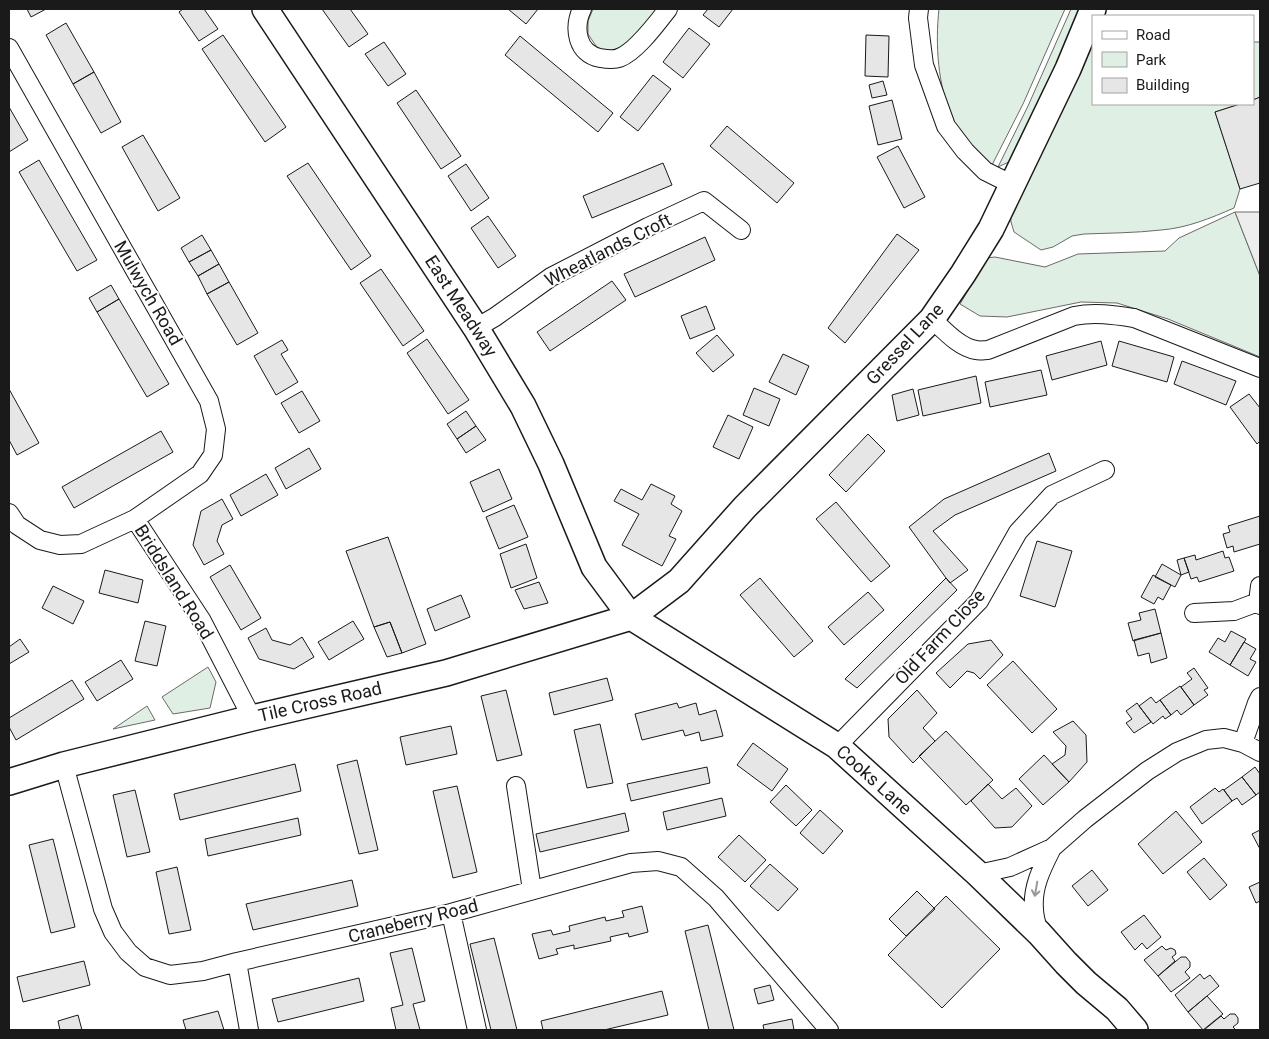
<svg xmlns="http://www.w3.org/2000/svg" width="1269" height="1039" font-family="Roboto,sans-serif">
  <rect width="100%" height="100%" fill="#fff"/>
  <path fill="#e0efe3" stroke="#6a6a6a" d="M593,9h67l-34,36 -16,6 -8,-1 -6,-4 -8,-12v-13z
    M939,9h126l-42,95 -31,61c-16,-11 -32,-27 -40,-46 -14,-34 -17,-74 -13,-110z
    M1071,9h10l-11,27 -57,124 -15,7 30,-61z
    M1093,38v66h147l-25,8 25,77 -6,19c-23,10 -47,20 -73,22 -26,3 -52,3 -77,4l-12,2 -19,11 -12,3 -27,-18 -3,-10 -1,-11z
    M1253,42h7v55l-7,3z
    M1235,212l25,64v81l-92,-38 -51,-16 -36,-1 -74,15 -27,-1 -20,-12 27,-46 8,-1 50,10 33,-13 87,-3 14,-13z
    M208,667l8,15 -6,26 -37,6 -11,-17z
    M147,706l8,14 -42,9z"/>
  <path fill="#ededed" stroke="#6a6a6a" d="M1235,212h25v64z"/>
  <path fill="#e6e6e6" stroke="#1a1a1a" d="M27,9h19l-15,8z
    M183,9h21l14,20 -19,12 -20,-29z
    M322,9h28l18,25 -19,13z
    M508,9h30l-12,15z
    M708,9h25l-14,18 -16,-12z
    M66,23l28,49 -21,12 -27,-49z
    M689,28l21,16 -27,34 -20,-16z
    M223,35l63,92 -21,15 -63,-93z
    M866,35l23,1 -1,41 -23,-1z
    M520,36l93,77 -15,19 -93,-77z
    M384,42l22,32 -18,12 -23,-32z
    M94,72l27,50 -20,11 -28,-49z
    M653,75l18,14 -33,42 -18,-14z
    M883,81l4,14 -15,3 -3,-13z
    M416,90l45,66 -20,13 -44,-66z
    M1260,97v86l-20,6 -25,-77 25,-8h13v-4z
    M892,100l10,39 -24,6 -9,-39z
    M9,107l19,33 -19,12z
    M727,126l67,57 -17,20 -67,-57z
    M143,135l37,63 -22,13 -36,-64z
    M898,146l27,51 -21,11 -27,-51z
    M39,160l58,100 -20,11 -58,-99z
    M308,163l63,93 -20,14 -64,-94z
    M663,163l9,22 -80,33 -9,-22z
    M466,164l23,34 -18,13 -23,-35z
    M488,216l28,40 -18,12 -27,-40z
    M897,234l22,16 -74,93 -17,-15z
    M202,235l9,15 -22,12 -8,-14z
    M705,237l10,23 -80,37 -11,-23z
    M211,250l8,14 -21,12 -9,-14z
    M219,264l10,18 -22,12 -9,-18z
    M381,269l43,62 -21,15 -43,-63z
    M612,281l14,19 -76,51 -13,-19z
    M229,282l29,51 -21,12 -30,-51z
    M111,285l8,14 -22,13 -8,-14z
    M119,299l50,85 -22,13 -50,-85z
    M706,306l9,23 -25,10 -9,-23z
    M717,335l17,20 -21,17 -17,-19z
    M427,339l42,61 -21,14 -41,-61z
    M282,340l6,10 -7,4 17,28 -22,13 -22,-39z
    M1101,341l6,24 -55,15 -6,-24z
    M1119,341l55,16 -7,25 -55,-16z
    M783,354l26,12 -13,29 -27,-13z
    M1182,361l54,20 -10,24 -52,-21z
    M1041,370l6,25 -57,12 -5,-25z
    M976,376l5,27 -58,13 -5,-26z
    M754,388l26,11 -11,27 -26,-11z
    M9,389l30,54 -22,12 -8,-15z
    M913,389l6,26 -22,6 -5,-26z
    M302,391l18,30 -21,12 -18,-30z
    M1249,394l11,14v33l-3,3 -27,-37z
    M466,411l10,15 -19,13 -10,-15z
    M728,415l25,12 -14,32 -26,-12z
    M476,426l10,14 -20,13 -9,-14z
    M161,431l12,21 -99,56 -12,-21z
    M868,434l17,17 -39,41 -17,-17z
    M309,448l12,21 -35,20 -11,-21z
    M1049,453l7,18 -101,44 -22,16 35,39 -18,13 -4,-5 -37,-51 35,-28z
    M499,469l13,30 -29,13 -13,-30z
    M266,474l12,21 -37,21 -11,-21z
    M651,484l24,12 -4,8 11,7 -13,25 7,3 -14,27 -40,-21 17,-31 -25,-13 7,-12 21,11z
    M222,499l11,20 -11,6 -5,16 7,13 -20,11 -11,-20 8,-34z
    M836,502l54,64 -19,16 -55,-63z
    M514,505l14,32 -29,12 -13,-32z
    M1260,516v28l-26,8 -1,-6 -6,2 -4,-14 7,-2 -2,-6z
    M388,537l38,107 -24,9 -12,-31 -16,5 -28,-76z
    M1037,541l35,10 -17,56 -35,-11z
    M526,544l11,34 -26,10 -11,-34z
    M1223,551l2,7 4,-1 5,14 -35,11 -2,-5 -6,2 -7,-21 11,-3 1,5z
    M1184,558l5,14 -8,3 -4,-15z
    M1162,564l19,11 -6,12 -20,-10z
    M230,565l31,53 -20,12 -31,-53z
    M105,570l38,10 -5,23 -39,-10z
    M1153,575l18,10 -8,15 -5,-3 -4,7 -13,-7z
    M760,578l53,63 -19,16 -54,-62z
    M946,578l11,12 -100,98 -12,-9z
    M539,582l9,21 -24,6 -9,-19z
    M53,586l31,15 -11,23 -31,-16z
    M868,592l16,18 -40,35 -16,-18z
    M461,595l9,22 -35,14 -8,-22z
    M1155,609l6,24 -28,8 -5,-18 13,-3 -2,-7z
    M145,621l21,5 -9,40 -22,-5z
    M353,621l11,18 -35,21 -11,-18z
    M390,622l12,31 -15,4 -13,-30z
    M266,628l6,12 18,5 12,-8 12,20 -20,12 -35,-10 -11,-21z
    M1231,631l15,8 -16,26 -21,-13 9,-14 7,4z
    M1161,633l6,25 -16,5 -2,-10 -11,3 -4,-16z
    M20,639l9,13 -20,12v-17z
    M991,640l12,15 -23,24 -6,-6 -7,-2 -17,17 -14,-15 32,-29z
    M1244,642l12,7 -6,10 6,3 -8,14 -18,-11z
    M121,660l12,19 -36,22 -12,-19z
    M1013,661l44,48 -25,24 -45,-48z
    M1194,668l14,20 -4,2 4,5 -14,10 -13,-18 11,-8 -5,-6z
    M607,678l6,22 -59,15 -5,-22z
    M72,680l12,19 -68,41 -7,-13v-9z
    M1180,686l14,19 -13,10 -4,-5 -6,5 -11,-15z
    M506,690l16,65 -25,6 -16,-65z
    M917,690l20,23 -14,15 12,13 -22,22 -24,-26 -1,-18z
    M1151,697l5,6 4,-3 11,15 -6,4 -2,-3 -10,8 -14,-18z
    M677,703l2,5 17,-5 3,12 17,-5 7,26 -22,5 -2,-9 -14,4 -2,-6 -41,10 -7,-26z
    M1137,703l14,19 -17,11 -8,-10 6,-4 -6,-8z
    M1073,721l13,14 1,27 -18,20 -17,-18 13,-9 1,-9 -13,-14z
    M600,724l13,59 -26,5 -13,-58z
    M451,726l6,28 -51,11 -6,-28z
    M946,731l47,49 -27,25 -47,-49z
    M753,743l35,26 -16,22 -35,-26z
    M1044,755l25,27 -26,23 -24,-26z
    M357,760l21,90 -19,4 -22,-89z
    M295,764l6,27 -121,29 -6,-26z
    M707,767l3,16 -79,18 -4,-17z
    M1255,767l5,7v18l-4,3 -14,-18z
    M1242,777l14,18 -14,10 -5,-7 -5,3 -8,-11z
    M988,784l14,15 14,-11 16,18 -20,21 -17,1 -24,-27z
    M786,785l26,25 -16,16 -26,-24z
    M457,786l20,86 -24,6 -20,-87z
    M1215,788l4,4 4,-3 9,12 -30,23 -12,-17z
    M135,790l15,62 -23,5 -14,-62z
    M722,798l4,18 -59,14 -4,-18z
    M820,810l23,21 -20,23 -23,-21z
    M1176,811l26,31 -39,32 -25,-30z
    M625,813l4,18 -89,21 -4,-18z
    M298,818l3,17 -93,21 -3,-17z
    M1260,830v19l-8,-15z
    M739,835l27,25 -21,22 -27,-25z
    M53,839l22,88 -24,6 -22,-88z
    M1204,858l23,27 -17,15 -23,-28z
    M770,864l28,25 -20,22 -28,-25z
    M177,867l14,63 -22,4 -13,-62z
    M1092,870l16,20 -20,16 -16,-20z
    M352,880l6,26 -105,24 -7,-26z
    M1260,882v19l-4,2 -7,-16z
    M917,891l18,18 -29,27 -17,-17z
    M946,896l54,53 -58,59 -54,-53z
    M642,906l6,26 -19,5 -1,-4 -18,4 1,4 -37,8v-4l-18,4 2,5 -19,5 -7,-25 19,-4 2,5 17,-4 -1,-5 36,-9 1,4 18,-4 -2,-6z
    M1144,915l17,22 -14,12 -5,-6 -7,7 -14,-18z
    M708,925l26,105h-25l-24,-99z
    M494,938l23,92h-26l-21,-86z
    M1162,946l4,4 5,-2 4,2 1,4 -4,3 3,4 -17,15 -14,-16z
    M412,948l13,53 -12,3 7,26h-24l-5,-22 12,-3 -13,-52z
    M1181,957h5l4,5v5l-5,5 5,6 -19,14 -13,-16z
    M84,961l6,24 -67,17 -6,-25z
    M1200,974l4,5 6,-4 9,11 -31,26 -13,-17z
    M359,978l5,23 -86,21 -6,-23z
    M770,985l4,15 -16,4 -4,-15z
    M662,991l6,24 -64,15h-61l-2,-9z
    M1207,996l16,18 -20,16 -15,-18z
    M218,1011l6,19h-38l-3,-10z
    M1230,1014h5l3,4v5l-5,4 3,3h-32l17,-14 3,3z
    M78,1015l4,15h-22l-2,-9z
    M792,1019l2,11h-30l-1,-5z"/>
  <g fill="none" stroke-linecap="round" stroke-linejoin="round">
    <defs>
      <path id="street" d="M582,9c-9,19 -5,45 18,49 6,1 14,2 19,0 17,-6 38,-35 49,-49
        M919,9l-1,9 6,47 22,61 19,25 20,20 28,14
        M9,48l200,353 7,28 -3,26 -13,19 -65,45
        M932,319c12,11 28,29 44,31 4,1 8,0 12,0l86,-34c21,-4 40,-1 60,2l126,50
        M476,328l19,-11 56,-40 97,-50 56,-26 37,29
        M9,513l8,12 23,15 20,5 21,-1 54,-25 67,102 50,97
        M1258,602l2,-16
        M1194,613l40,-2 24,-9 2,3
        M1243,743l14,-40 3,-6
        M837,746l142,-145 39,-69 34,-37 53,-25
        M64,765l39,144 10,23 15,20 17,15 25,8 33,-4 34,-9 214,-49 180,-50 27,-2 23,6 35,31 113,132
        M516,786l16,104
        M978,874l32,-7 42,-19 33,-29 62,-48 30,-19 29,-12 18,-2 19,5 17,9
        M451,913l26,117
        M1039,933c-2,-7 -5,-16 -5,-24 -2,-22 8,-41 18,-61
        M237,962l12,68"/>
      <path id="secondary" d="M265,9l211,319 47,78 28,58 43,103 37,50 206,129 141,128 61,59 27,30 20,20 31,26 18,21
        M9,782l55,-17 188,-47 194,-45 185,-56 48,-36 66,-74 187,-188 31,-45 28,-45 77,-160 25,-60"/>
    </defs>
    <use href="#street" stroke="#1a1a1a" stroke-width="20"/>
    <use href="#secondary" stroke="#1a1a1a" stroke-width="28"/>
    <use href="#street" stroke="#fff" stroke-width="18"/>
    <use href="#secondary" stroke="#fff" stroke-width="25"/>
  </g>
  <defs><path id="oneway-shaft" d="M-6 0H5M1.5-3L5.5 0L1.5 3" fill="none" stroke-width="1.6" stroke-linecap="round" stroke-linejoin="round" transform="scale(1.25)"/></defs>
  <use stroke="#989898" href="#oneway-shaft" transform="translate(1036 889) rotate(100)"/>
  <g text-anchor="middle" stroke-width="4" stroke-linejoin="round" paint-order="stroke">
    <g font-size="18" fill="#1a1a1a" stroke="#fff">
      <text transform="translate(608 250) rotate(-27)" y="6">Wheatlands Croft</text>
      <text transform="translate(148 293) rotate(60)" y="6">Mulwych Road</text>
      <text transform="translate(461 306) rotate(57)" y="6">East Meadway</text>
      <text transform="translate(905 344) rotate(-47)" y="6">Gressel Lane</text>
      <text transform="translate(174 582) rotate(58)" y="6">Briddsland Road</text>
      <text transform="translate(940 637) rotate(-47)" y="6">Old Farm Close</text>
      <text transform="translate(320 702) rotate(-13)" y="6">Tile Cross Road</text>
      <text transform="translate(874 780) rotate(42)" y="6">Cooks Lane</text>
      <text transform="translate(413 921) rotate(-14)" y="6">Craneberry Road</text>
    </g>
  </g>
  <rect width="1269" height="1039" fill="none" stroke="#1a1a1a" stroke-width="20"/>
  <rect x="1092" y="15" width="162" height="90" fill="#ffffff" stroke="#a3a3a3"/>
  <rect x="1102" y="31" width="25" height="8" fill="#ffffff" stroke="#a3a3a3"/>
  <text x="1136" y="40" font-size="15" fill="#1a1a1a">Road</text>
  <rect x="1102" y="52" width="25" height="15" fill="#e0efe3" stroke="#a3a3a3"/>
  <text x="1136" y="65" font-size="15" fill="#1a1a1a">Park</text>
  <rect x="1102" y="78" width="25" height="15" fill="#e6e6e6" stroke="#a3a3a3"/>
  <text x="1136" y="90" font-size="15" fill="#1a1a1a">Building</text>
</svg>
